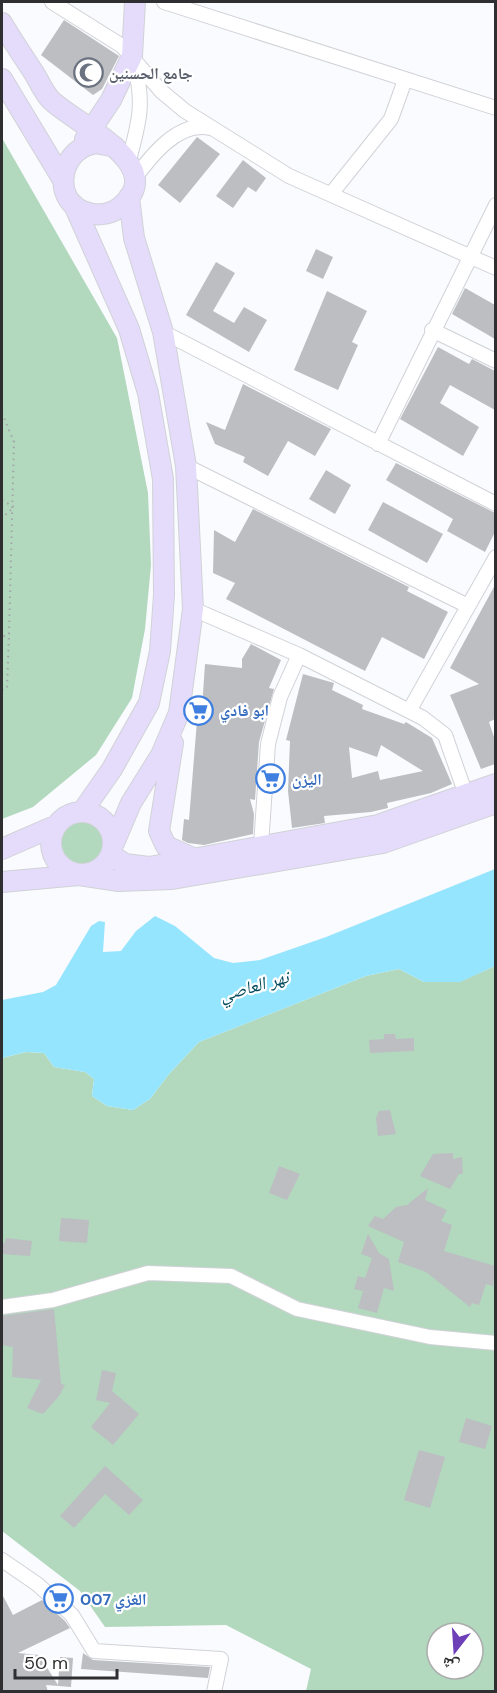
<svg xmlns="http://www.w3.org/2000/svg" width="497" height="1693" font-family="'DM Sans','Noto Naskh Arabic',sans-serif">
  <rect width="100%" height="100%" fill="#fafbff"/>
  <path fill="#b2d8be" fill-rule="evenodd" d="M2,138l115,200 31,155 3,72 -6,64 -13,69 -36,57 -63,52 -31,12z
    M61 843a21 21 0 1 1 42 0a21 21 0 1 1-42 0Z
    M495,966v725h-189l5,-22 -85,-44 -121,2 -25,-36 -78,-60v-473l24,-6 18,1 10,14 31,5 9,7 -2,17 15,10 26,4 17,-11 19,-25 30,-32 167,-66 33,-7 25,13h35zM437,1633h36v36h-36z"/>
  <path fill="#96e5fe" d="M495,869v97l-35,16h-36l-25,-13 -33,7 -167,66 -30,32 -19,25 -17,11 -26,-4 -15,-10 2,-17 -9,-7 -31,-5 -10,-14 -18,-1 -24,6v-58l41,-8 13,-7 35,-59 8,-5 6,1 -2,30 18,-1 15,-20 19,-15 20,10 39,32 19,5 27,-3 66,-23z"/>
  <path fill="#bcbec2" fill-rule="evenodd" d="M64,20l55,36 -17,33 -9,6 -52,-40z
    M197,137l23,17 -40,49 -22,-18z
    M243,160l23,18 -10,14 -8,-5 -15,21 -17,-12z
    M316,249l17,8 -10,22 -17,-8z
    M216,262l19,11 -22,38 21,12 10,-16 23,13 -18,32 -63,-37z
    M465,288l30,17v34l-43,-25z
    M327,291l40,20 -15,31 6,3 -20,45 -44,-20z
    M438,347l31,17 3,-5 23,12v39l-45,-25 -10,18 39,24 -16,29 -63,-37z
    M243,384l88,45 -16,27 -27,-15 -20,35 -25,-14 2,-5 -30,-13 -9,-22 19,8z
    M396,463l99,50v19l-10,20 -38,-21 6,-12 -67,-39z
    M326,470l25,15 -16,29 -26,-15z
    M383,502l60,32 -16,29 -59,-33z
    M253,509l156,78 -2,4 41,21 -24,47 -42,-22 -17,34 -139,-72 9,-16 -22,-10 1,-43 21,12z
    M495,585v134l-6,3 6,18v24l-14,5 -31,-74 29,-11 -29,-16z
    M251,644l30,16 -12,28 5,1 -15,53 -4,58 -5,-1 4,15 -1,20 -49,11 -16,-2 -6,-3 2,-21 5,1 9,-112h4l3,-44 37,4v-9z
    M303,674l31,9 -2,7 31,15 -1,4 42,15 2,-2 26,16 20,46 -21,9 -44,10 1,5 -17,4 -47,4 1,7 -33,5 -4,-37 2,-50 -4,-1zM381,745l42,26 -43,9 -2,-9 -26,7 -3,-31 28,10z
    M384,1034h11l1,5 18,-1v13l-44,2 -1,-13 15,-1z
    M390,1110l6,24 -18,2 -2,-18 3,-7z
    M453,1153v6l9,-2 1,17h-4l-9,15 -30,-13 13,-22z
    M279,1166l21,8 -13,26 -18,-7z
    M428,1188l-3,12 22,10 -6,11 11,4 -8,26 51,15 -2,20 -7,-2 -7,21 -7,-2 -2,4 -44,-35 -28,-10 6,-20 -36,-16 7,-10 8,3 13,-12 11,-2z
    M61,1218l28,2 -2,23 -28,-2z
    M368,1234l11,19 10,6 5,32 -10,-3 -7,25 -19,-5 5,-17 -9,-2 4,-13 7,2 7,-20 -11,-4z
    M6,1238l26,3 -2,15 -28,-2v-12l3,1z
    M54,1309l7,75 4,1 -6,11 -16,18 -16,-6 14,-28 -29,-3 1,-30 -11,-2v-29z
    M102,1370l14,3 -4,18 27,23 -26,31 -22,-18 19,-24 -14,-3z
    M466,1418l26,8 -7,23 -26,-7z
    M419,1450l26,7 -15,51 -26,-8z
    M105,1466l38,34 -14,15 -24,-21 -31,34 -14,-12z
    M2,1594l11,21 29,-15 23,21 5,7 -52,25 21,2 19,30 2,-28 13,1 -2,29 -25,-2 2,7h-46z
    M83,1653l10,7 117,7 -2,11 -127,-9z"/>
  <g fill="none" stroke-linecap="round" stroke-linejoin="round">
    <defs>
      <path id="minor" d="M52,2l70,44 39,45 24,20 104,65 207,92
        M164,2l332,106
        M129,160c10,-37 16,-58 5,-96
        M134,179c17,-23 44,-58 76,-51
        M331,194l60,-75 14,-39
        M432,330l64,31
        M163,332l333,172
        M378,444l118,-239
        M186,466l282,140
        M193,609l106,46 124,63 22,17 21,60
        M409,711l87,-154
        M261,845l7,-101 12,-47 19,-42
        M2,1307l51,-7 95,-27 83,3 66,33 133,28 66,6
        M2,1560l35,24 35,31 22,36 127,8 -7,33"/>
      <path id="secondary" d="M2,23c10,17 21,33 32,50 5,8 10,20 17,27 24,24 121,65 69,107 -8,7 -21,9 -31,6 -37,-8 -32,-61 3,-69 7,-2 16,2 23,3
        M2,79l61,101
        M85,139l26,-39 21,-44 3,-54
        M74,205l55,124 19,64 15,86 1,116 -4,56 -11,52 -37,66 -30,43
        M173,743l-14,88 7,15 27,12
        M51 843a31 31 0 1 1 62 0a31 31 0 1 1-62 0Z
        M114,843l17,-40 30,-48 18,-42 14,-104 -7,-143 -23,-134 -29,-94 -5,-41
        M2,849l55,-24
        M111,855l14,9 24,3 229,-42 118,-41
        M2,882l77,-7 40,6 53,-2 211,-36 113,-40"/>
    </defs>
    <use href="#minor" stroke="#d1d2d7" stroke-width="16"/>
    <use href="#secondary" stroke="#d1d2d7" stroke-width="22"/>
    <path stroke="#a4a5a8" stroke-width="2" stroke-dasharray="1.5 4.5" stroke-linecap="butt" d="M2,413l12,29 -5,192 -7,3
      M2,500l12,7 -12,11
      M2,690l5,-2 2,-54"/>
    <use href="#minor" stroke="#fff" stroke-width="14"/>
    <use href="#secondary" stroke="#e4dcfa" stroke-width="20"/>
  </g>
  <defs>
    <symbol id="mosque-ring" viewBox="-11 -11 22 22"><circle r="9.5" fill="#fff" stroke="#6b7280" stroke-width="1.5"/><path d="M3.5-4.9A6 6 0 1 0 3.5 4.9A5 5 0 1 1 3.5-4.9Z" fill="#6b7280"/></symbol>
    <symbol id="supermarket-ring" viewBox="-11 -11 22 22"><circle r="9.5" fill="#fff" stroke="#3f7fe0" stroke-width="1.5"/><path d="M-6-5.5h2.5l.6 2H6L4.5 2H-2.5L-4.4-4H-6ZM-1.5 3.2a1.3 1.3 0 1 0 .1 0ZM3 3.2a1.3 1.3 0 1 0 .1 0Z" fill="#3f7fe0"/></symbol>
  </defs>
  <g fill-rule="evenodd">
    <use href="#mosque-ring" x="72" y="56" width="33" height="33"/>
    <use href="#supermarket-ring" x="182" y="694" width="33" height="33"/>
    <use href="#supermarket-ring" x="254" y="762" width="33" height="33"/>
    <use href="#supermarket-ring" x="42" y="1582" width="33" height="33"/>
  </g>
  <g text-anchor="middle" stroke-width="4.5" stroke-linejoin="round" paint-order="stroke">
    <g font-size="16" font-weight="bold" fill="#5b616d" stroke="#fff" text-anchor="start">
      <text x="109" y="79">جامع الحسنين</text>
    </g>
    <g font-size="16" font-weight="bold" fill="#366cbe" stroke="#fff" text-anchor="start">
      <text x="220" y="716">ابو فادي</text>
      <text x="292" y="785">اليزن</text>
      <text x="80" y="1605">الغزي 007</text>
    </g>
    <g font-size="18" font-style="italic" fill="#024b5c" stroke="#fff">
      <text transform="translate(254 986) rotate(-16)" y="6">نهر العاصي</text>
    </g>
  </g>
  <rect width="497" height="1693" fill="none" stroke="#2f2f31" stroke-width="6"/>
  <g transform="translate(455 1651) rotate(197)"><circle r="28" fill="#ffffff" stroke="#acacad" stroke-width="1.5"/>
  <path d="M0-4.5L10 22L0 15L-10 22Z" fill="#6d40b8"/>
  <text y="-9" font-size="16" font-weight="bold" text-anchor="middle" fill="#2f2f31">ش</text>
  </g>
  <path d="M15 1669v9h102v-9" fill="none" stroke="#2f2f31" stroke-width="3"/>
  <text x="24" y="1669" font-size="18" fill="#2f2f31" stroke="#ffffff" stroke-width="4.5" paint-order="stroke">50 m</text>
</svg>
